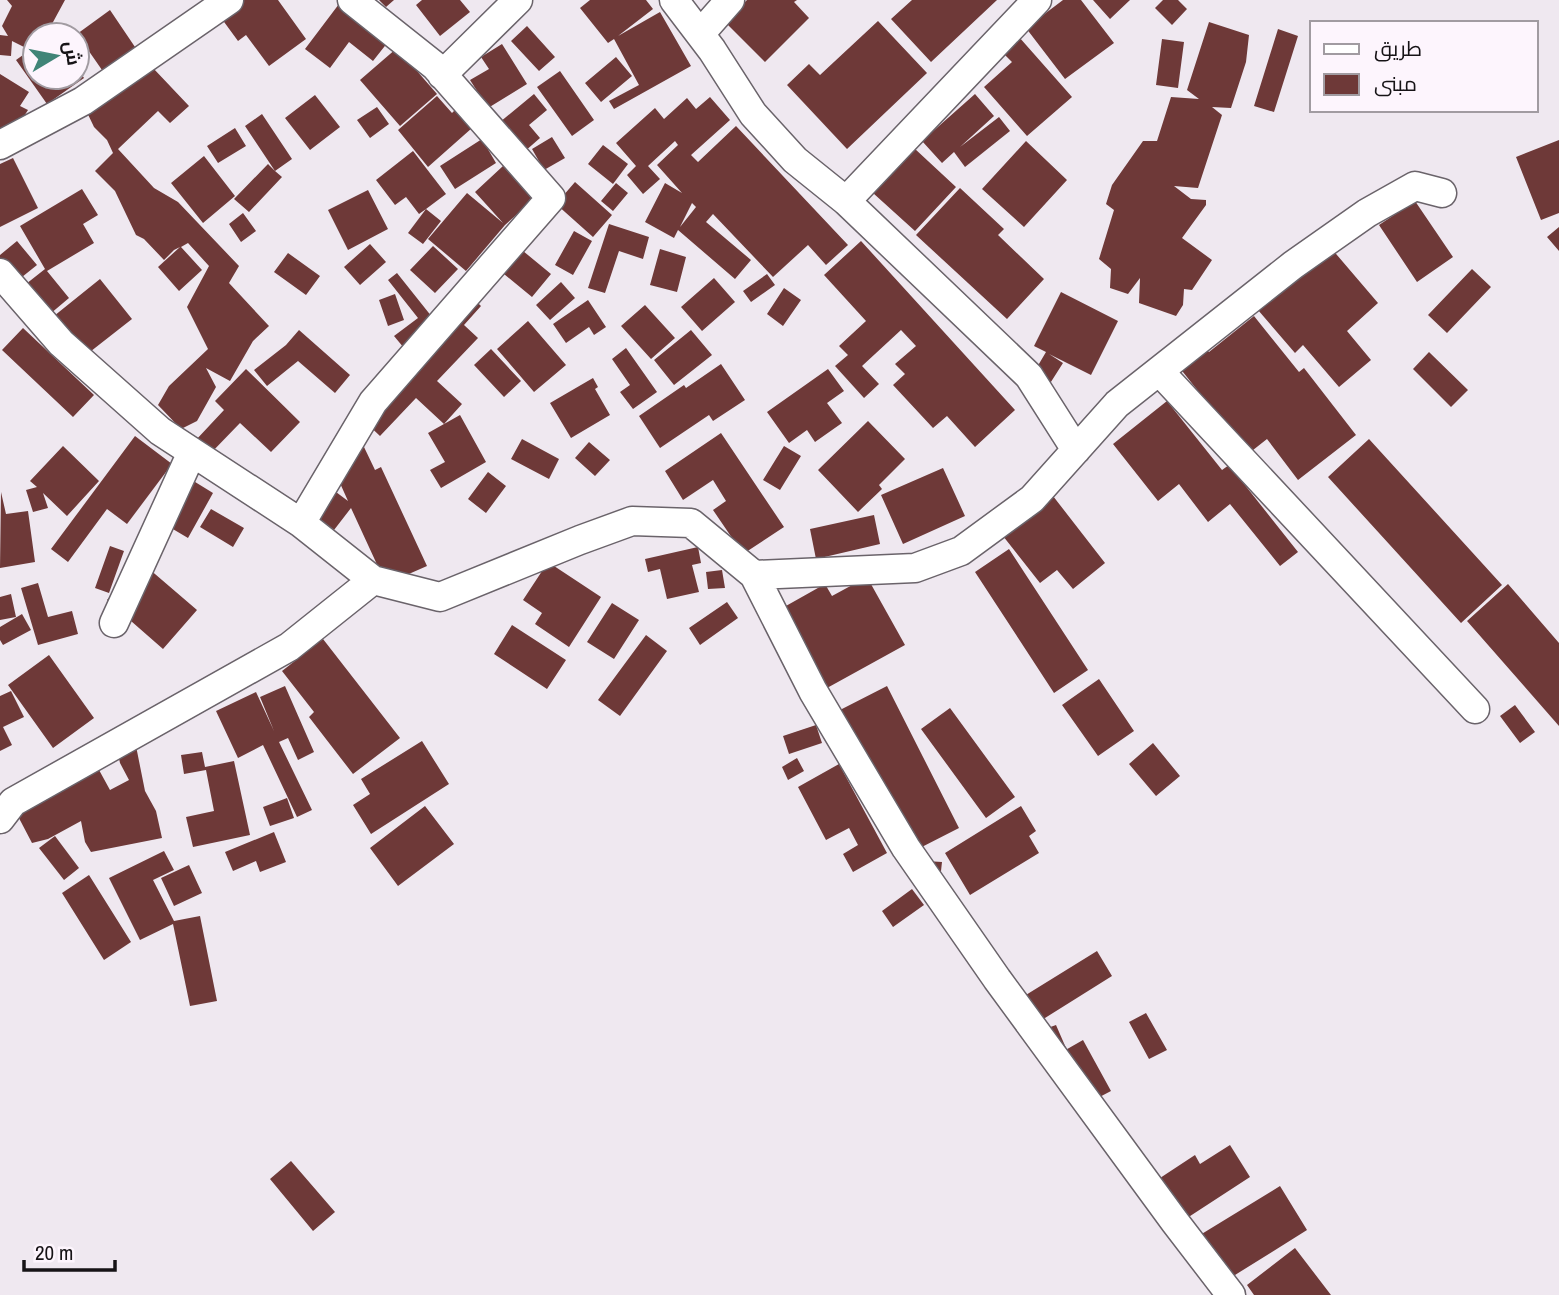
<svg xmlns="http://www.w3.org/2000/svg" width="1559" height="1295" font-family="'Archivo Narrow',Cairo,sans-serif">
  <rect width="100%" height="100%" fill="#efe8f0"/>
  <path fill="#6e3938" fill-rule="evenodd" d="M7,0h58l-19,35h-11v42h42v-10l7,11 -37,26 -31,-44 14,-10 -18,-9 -1,15 -11,-1v-20l8,1 -6,-10 10,-20z
    M239,0h39l28,39 -37,27 -23,-31 -8,6 -19,-26z
    M379,0h15l-8,7z
    M422,0h38l10,12 -30,24 -24,-31z
    M590,0h56l7,9 -35,27 42,-24 31,54 -77,43 -5,-8 30,-16 -25,-46 -6,4 -28,-35z
    M747,0h50l-3,2 15,16 -44,44 -40,-40z
    M912,0h85l-66,62 -40,-43z
    M1063,0h18l33,43 -49,36 -39,-51z
    M1093,0h37l-20,19z
    M1163,0h15l9,9 -15,16 -17,-17z
    M339,4l49,38 -15,19 -24,-19 -19,26 -25,-19z
    M110,10l25,37 -33,23 -25,-36z
    M878,21l49,52 -80,76 -60,-64 22,-21 11,11z
    M1209,22l40,13 -3,27 -15,46 -19,-1 10,8 -24,73 -24,-2 17,13 15,1v5l-24,33 30,22 -20,30 -8,-1 -1,16 -7,11 -37,-13 1,-25 -12,16 -18,-6 1,-19 -12,-10 15,-49 -8,-6 6,-19 31,-44h14l14,-44 28,2 -12,-9z
    M527,26l28,31 -16,14 -28,-30z
    M1278,29l20,7 -24,76 -20,-6z
    M1019,37l53,60 -45,39 -43,-49 28,-25 -10,-10z
    M1162,39l22,3 -6,46 -22,-3z
    M502,44l25,40 -39,24 -18,-28 19,-11 -8,-12z
    M397,48l40,46 -37,32 -40,-46z
    M616,57l16,19 -31,26 -16,-19z
    M153,68l36,38 -19,17 -12,-12 -40,38 36,39 24,14 61,64 -10,17 40,43 -16,15 -23,40 -24,-13 10,19 -19,34 -16,8 -23,-24 11,-19 39,-37 -21,-42 22,-41 -21,-23 -7,4 21,23 -23,21 -21,-24 22,-20 -6,3 -10,10 -20,-21 -8,-4 -21,-44 -20,-20 18,-18 -6,-13 -13,-13 -11,-23z
    M560,71l34,49 -22,16 -35,-49z
    M0,74l29,18 -9,14 8,4 -25,39 -3,-2z
    M534,94l13,16 -18,15 11,13 -16,14 -24,-30z
    M975,94l19,22 -34,31 39,-30 11,14 -45,36 -11,-15 -12,11 -20,-22z
    M315,95l25,32 -30,23 -25,-32z
    M437,96l15,17 4,-4 16,19 -44,39 -30,-37z
    M710,97l20,23 -39,35 7,7 38,-36 112,119 -22,20 -18,-20 -35,32 -60,-63 -7,8 45,38 -16,19 -57,-49 -4,8 -29,-16 20,-39 17,10 -25,-28 21,-20 -3,-4 -27,25 12,13 -17,15 -16,-19 9,-9 -20,-23 39,-35 9,11 23,-21 9,11zM692,203l4,4 -16,20z
    M377,107l12,17 -19,14 -13,-18z
    M262,114l30,45 -17,12 7,6 -33,35 -15,-13 34,-35 7,7 -30,-45z
    M235,128l11,18 -28,17 -11,-17z
    M552,137l13,21 -21,12 -12,-21z
    M482,139l14,24 -41,26 -15,-23z
    M1559,140v73l-18,7 -25,-63z
    M1026,141l41,39 -43,47 -42,-38z
    M603,145l25,19 -15,20 -25,-20z
    M914,148l42,39 -41,44 -42,-38z
    M413,151l33,43 -20,15 15,12 -18,23 -15,-11 18,-24 -7,5 -13,-17 -11,8 -19,-25z
    M204,156l31,40 -32,27 -32,-40z
    M13,158l25,50 -38,19v-63z
    M503,166l30,34 -28,25 -39,46 -38,-32 39,-46 36,30 -28,-31z
    M575,182l37,33 -19,22 -37,-33z
    M616,183l12,10 -15,18 -12,-10z
    M960,188l44,41 -6,6 46,44 -37,40 -91,-84z
    M82,189l16,26 -15,9 11,19 -47,28 22,27 -19,16 -24,-30 19,-15 -25,-43z
    M368,190l20,39 -40,21 -20,-40z
    M1415,201l38,56 -36,25 -38,-57z
    M243,213l13,18 -15,11 -12,-18z
    M609,224l40,13 -6,22 -24,-8 -14,42 -17,-5z
    M1559,227v24l-12,-14z
    M574,231l18,10 -19,34 -18,-10z
    M17,241l20,24 -20,16 -17,-21v-5z
    M861,241l154,169 -40,37 -28,-31 -14,12 -40,-43 12,-11 -10,-10 21,-18 -15,-16 -39,36 17,18 -15,14 -29,-32 13,-11 -9,-9 27,-25 -42,-46z
    M370,244l16,18 -26,23 -16,-18z
    M433,246l25,23 -23,24 -25,-23z
    M517,246l34,28 -19,23 -34,-28z
    M1331,248l47,55 -31,28 24,29 -32,27 -36,-42 -8,8 -37,-43z
    M660,249l26,8 -9,35 -27,-7z
    M288,253l32,23 -14,19 -32,-23z
    M1472,269l19,18 -44,46 -19,-18z
    M397,273l39,49 -32,26 -10,-12 24,-18 -30,-38z
    M767,274l8,11 -24,17 -8,-11z
    M714,278l21,24 -33,29 -21,-24z
    M100,279l32,40 -46,36 -32,-39z
    M561,282l14,16 -25,22 -14,-15z
    M784,288l17,12 -18,26 -16,-12z
    M1061,292l57,29 -27,54 -42,-21 14,9 -14,22 -16,-11 13,-22 -12,-6z
    M395,294l9,26 -16,6 -9,-26z
    M588,300l18,27 -12,8 -5,-8 -23,16 -13,-19z
    M476,301l5,5 -17,19 14,13 -41,43 25,23 -18,20 -28,-26 -36,38 -17,-16z
    M645,305l30,33 -24,21 -30,-33z
    M1254,316l45,56 5,-4 52,67 -58,45 -31,-41 -19,15 -69,-87 25,-20 5,5z
    M528,321l38,44 -32,27 -37,-43z
    M23,328l71,67 -21,22 -71,-67z
    M299,330l51,45 -15,18 -37,-32 -31,25 -13,-16 32,-25z
    M691,330l21,25 -38,30 -20,-25z
    M626,348l31,44 -24,17 -13,-17 10,-7 -18,-26z
    M491,349l30,32 -17,16 -30,-32z
    M1429,352l39,38 -17,17 -38,-38z
    M721,364l24,36 -32,21 -4,-6 -49,33 -21,-32 45,-31 2,3z
    M246,369l54,53 -29,30 -31,-29 -31,32 -14,-14 29,-31 -9,-9z
    M828,369l16,22 -17,12 15,20 -27,19 -8,-12 -18,13 -22,-31z
    M593,378l5,9 -3,2 15,26 -39,23 -21,-35z
    M1167,401l55,69 7,-5 69,87 -18,14 -50,-62 -22,18 -29,-38 -21,17 -45,-57z
    M460,415l26,47 -45,26 -11,-18 15,-8 -17,-29z
    M868,421l37,38 -26,26 3,4 -24,23 -40,-42z
    M721,433l63,94 -41,27 -30,-44 13,-9 -13,-21 -30,20 -18,-29z
    M135,436l37,28 -45,60 -20,-15 -39,53 -17,-13z
    M522,439l37,20 -10,20 -38,-20z
    M1369,439l133,146 -41,38 -133,-146z
    M589,442l21,18 -15,16 -20,-18z
    M63,446l36,35 -32,35 -24,-23 5,15 -15,4 -7,-22 11,-3 -7,-6z
    M784,446l17,10 -21,34 -17,-10z
    M364,447l11,23 6,-3 46,99 -41,18 -35,-76 -17,22 -21,-16 19,-25 16,12 -17,-38z
    M943,468l22,48 -62,28 -22,-49z
    M488,472l18,14 -20,27 -18,-14z
    M187,477l26,16 -25,45 -27,-16z
    M1,492l5,22 22,-3 7,51 -35,6z
    M1053,496l52,67 -32,26 -16,-19 -17,13 -37,-47z
    M211,509l33,19 -11,19 -33,-20z
    M874,515l6,29 -64,15 -6,-30z
    M110,546l14,5 -15,42 -14,-5z
    M698,547l3,16 -9,2 7,27 -32,7 -7,-30 -12,3 -3,-13z
    M1009,549l79,121 -34,23 -79,-121z
    M141,562l56,48 -34,39 -56,-49z
    M548,562l53,35 -32,50 -34,-23 7,-11 -19,-13z
    M722,570l3,18 -17,1 -2,-17z
    M867,577l38,68 -78,43 -26,-48 -24,-29 48,-27 7,12z
    M38,583l10,34 24,-6 6,23 -40,11 -17,-57z
    M1508,584l51,59v83l-92,-105z
    M11,594l5,23 -16,3v-23z
    M727,602l11,16 -38,27 -11,-17z
    M612,603l27,17 -25,39 -27,-17z
    M22,614l9,16 -28,15 -3,-5v-13z
    M512,625l54,35 -19,29 -53,-35z
    M646,635l21,16 -47,65 -22,-16z
    M323,639l77,99 -47,36 -44,-57 5,-5 -32,-41z
    M49,655l45,63 -41,30 -45,-63z
    M1099,679l35,52 -36,25 -36,-51z
    M285,686l29,66 -16,8 -10,-22 -9,4 33,68 -15,7 -34,-72 -25,13 -22,-47 40,-19 18,39 -14,-34z
    M887,686l72,142 -47,24 -72,-142z
    M11,691l13,26 -21,10 9,18 -12,6v-55z
    M1515,705l20,27 -15,11 -20,-27z
    M950,708l65,89 -29,21 -65,-89z
    M816,725l6,18 -33,11 -6,-18z
    M422,741l27,43 -78,50 -18,-29 17,-11 -9,-15z
    M1153,743l27,33 -24,20 -27,-32z
    M136,746l9,45 11,20 6,27 -71,14 -6,-10 -4,-21 -33,18 -16,4 -23,-44 84,-40 17,31 19,-10 -9,-17 -3,-13z
    M202,752l3,15 29,-6 16,74 -57,12 -7,-30 28,-6 -8,-41 -22,4 -3,-19z
    M797,758l7,13 -16,9 -6,-13z
    M839,764l48,89 -34,19 -10,-18 15,-9 -9,-17 -23,12 -28,-53z
    M287,798l7,20 -24,8 -7,-19z
    M425,806l29,38 -56,42 -28,-38z
    M1021,806l15,25 -7,5 10,17 -69,42 -25,-42z
    M274,832l12,30 -26,10 -4,-11 -23,10 -8,-19z
    M55,836l24,32 -15,12 -25,-32z
    M164,851l10,19 -21,10 21,41 26,-5 17,85 -27,5 -17,-82 -33,16 -31,-62z
    M926,861l16,1 -2,18z
    M189,865l13,28 -28,13 -13,-28z
    M89,875l42,67 -27,18 -42,-67z
    M912,889l12,16 -31,22 -11,-16z
    M1097,951l15,25 -75,47 -16,-25z
    M1146,1013l21,37 -18,9 -20,-37z
    M1056,1025l10,23 -13,6 -11,-24z
    M1083,1040l28,51 -21,11 -28,-50z
    M1230,1145l20,32 -66,43 -27,-40 38,-25 5,9z
    M291,1161l44,51 -22,19 -43,-52z
    M1280,1186l27,44 -80,50 -27,-45z
    M1295,1248l36,47h-77l-7,-10z"/>
  <g fill="none" stroke-linecap="round" stroke-linejoin="round">
    <defs>
      <path id="minor" d="M674,0l38,50 41,64 42,46 51,41 183,175 47,74
        M700,34l30,-34
        M442,75l76,-75
        M0,145l83,-44 146,-101
        M846,201l191,-201
        M0,273l61,70 99,88 141,92 72,57 67,17 140,-57 52,-19 59,2 63,52
        M1159,371l316,338
        M301,523l72,-121 178,-204 -116,-132 -83,-66
        M114,623l78,-171
        M0,819l13,-17 276,-155 84,-67
        M1231,1295l-56,-73 -178,-243 -91,-131 -93,-157 -59,-116 161,-7 46,-17 71,-52 85,-95 176,-139 74,-52 48,-27 27,7"/>
    </defs>
    <use href="#minor" stroke="#6a636a" stroke-width="31"/>
    <use href="#minor" stroke="#fff" stroke-width="28"/>
  </g>
  <rect x="1310" y="21" width="228" height="91" fill="#fdf5fd" stroke="#a19ba1" stroke-width="2"/>
  <rect x="1324" y="44" width="35" height="10" fill="#ffffff" stroke="#a19ba1" stroke-width="2"/>
  <text x="1374" y="56" font-size="21" fill="#161316">طريق</text>
  <rect x="1324" y="74" width="35" height="21" fill="#6e3938" stroke="#a19ba1" stroke-width="2"/>
  <text x="1374" y="91" font-size="21" fill="#161316">مبنى</text>
  <g transform="translate(56 56) rotate(80)"><circle r="33" fill="#fdf5fd" stroke="#a19ba1" stroke-width="2"/>
  <path d="M0-5L12 26L0 18L-12 26Z" fill="#408477"/>
  <text y="-10" font-size="19" font-weight="bold" text-anchor="middle" fill="#161316">ش</text>
  </g>
  <path d="M24 1260v10h91v-10" fill="none" stroke="#161316" stroke-width="3.5"/>
  <text x="35" y="1260" font-size="21" fill="#161316" stroke="#fdf5fd" stroke-width="5" paint-order="stroke">20 m</text>
</svg>
